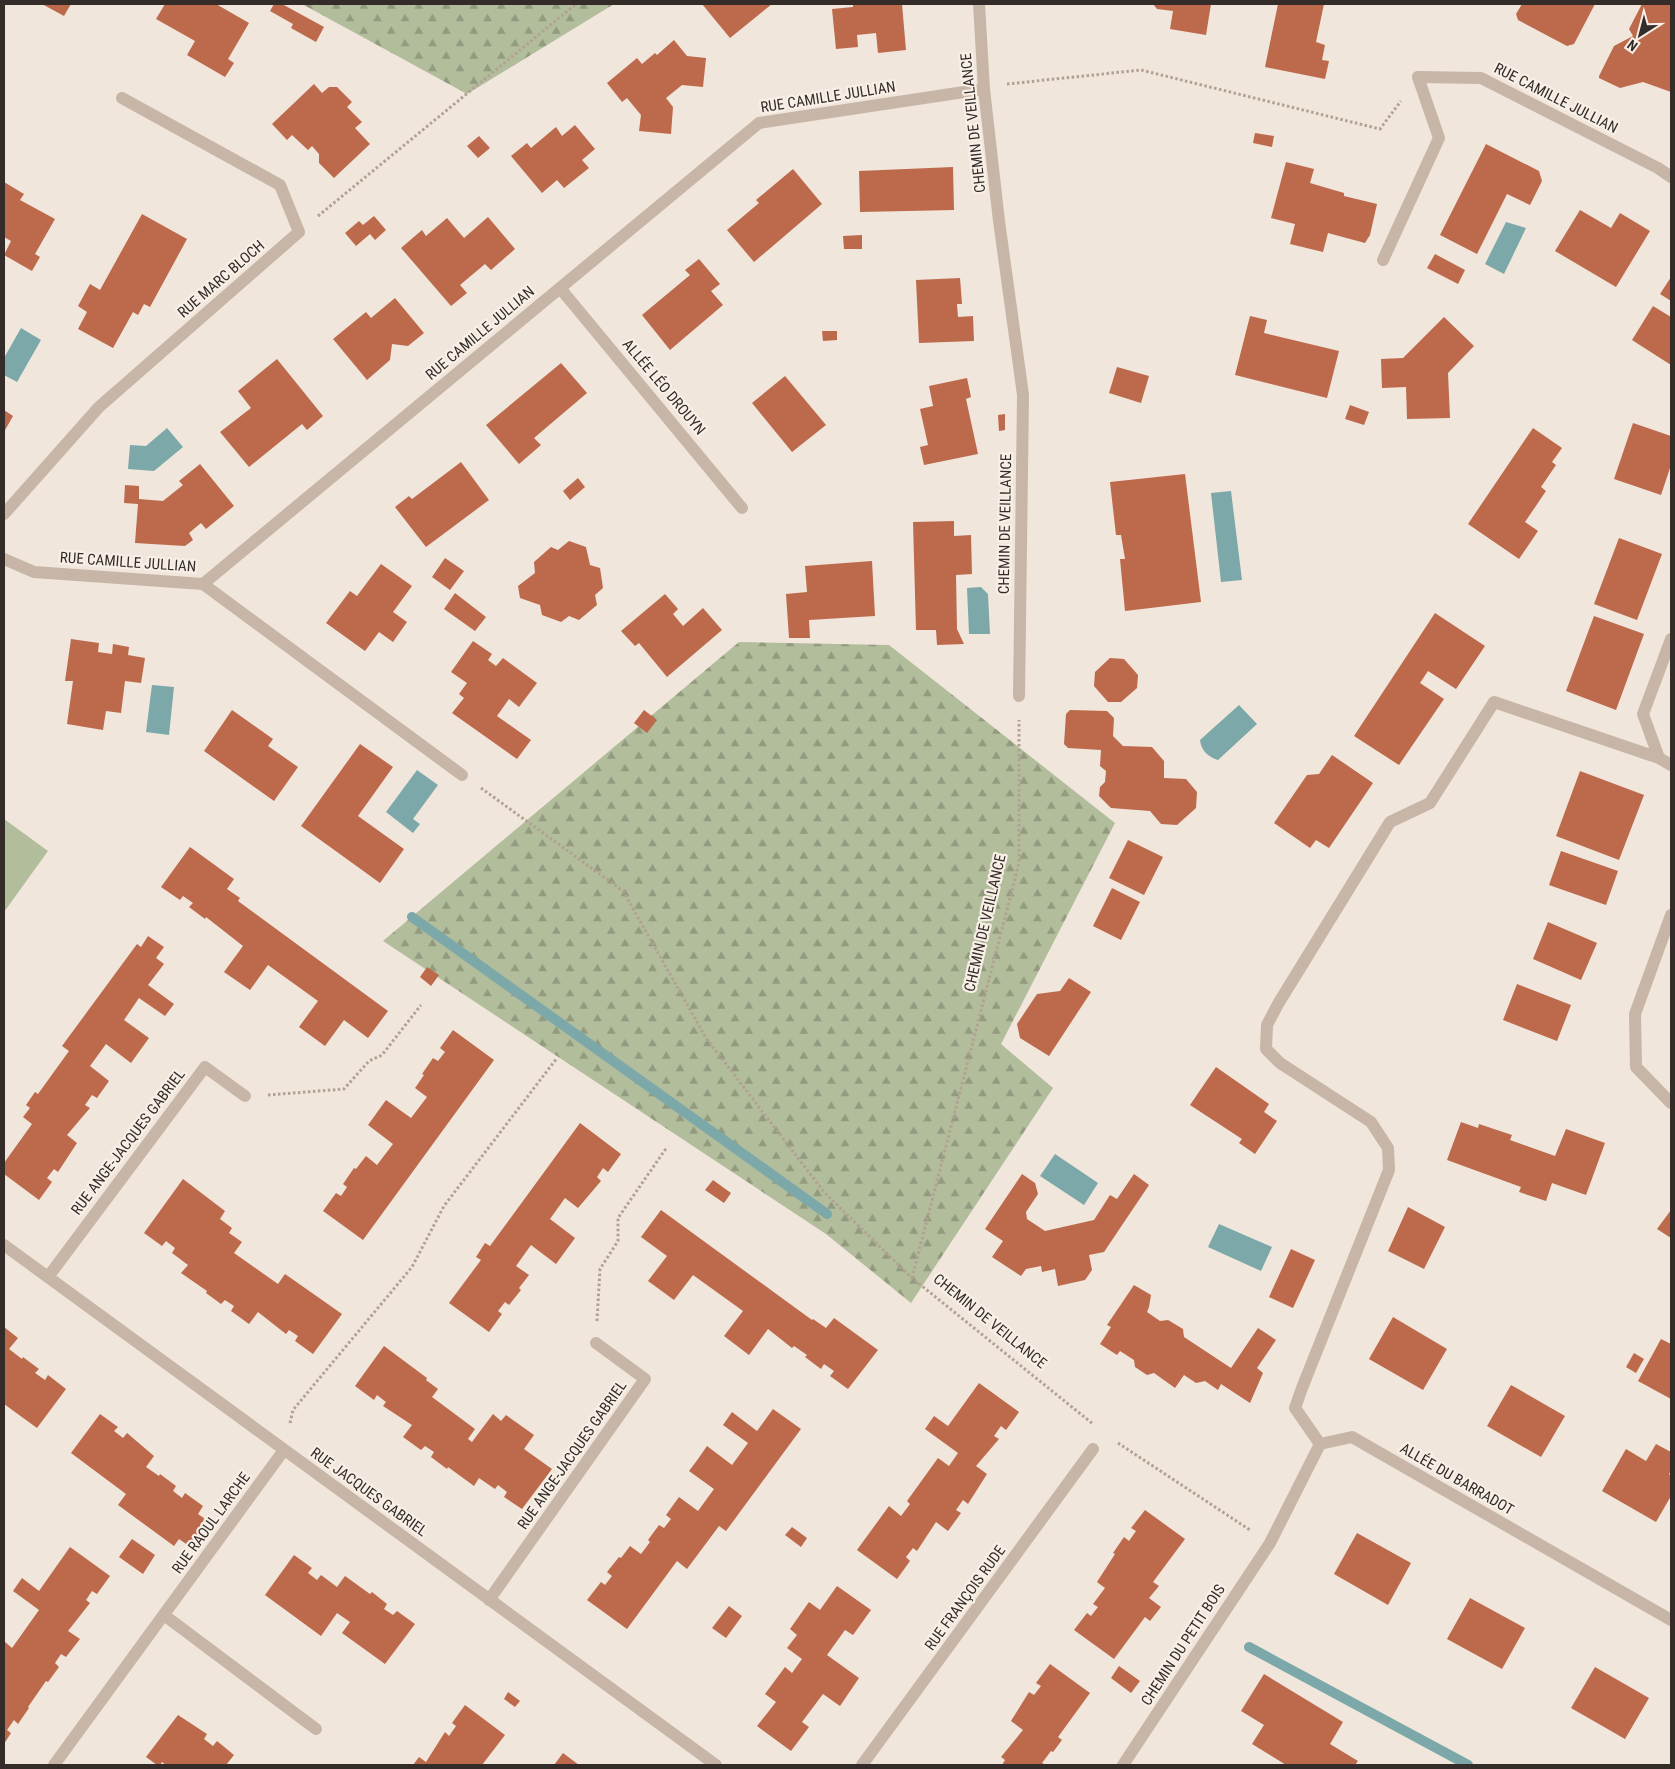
<svg xmlns="http://www.w3.org/2000/svg" width="1675" height="1769" font-family="'Roboto Condensed',sans-serif">
  <defs>
    <pattern id="forest-firs" width="22" height="20" patternUnits="userSpaceOnUse" patternTransform="scale(1.25)"><rect width="22" height="20" fill="#b2bd9c"/><path d="M5 1l3.5 6h-7zM16 11l3.5 6h-7z" fill="#929a7f"/></pattern>
  </defs>
  <rect width="100%" height="100%" fill="#f0e6db"/>
  <path fill="#b2bd9c" d="M4,819l44,32 -44,61z"/>
  <path fill="url(#forest-firs)" d="M302,4h312l-147,90z
    M739,642l150,3 226,178 -114,221 52,44 -142,215 -85,-69 -443,-293z"/>
  <path fill="#7ca8aa" d="M1506,222l20,6 -22,46 -19,-10z
    M21,328l20,12 -24,42 -13,-7v-17z
    M167,428l16,19 -29,24 -26,-2 2,-24 16,1z
    M1231,491l11,89 -21,2 -10,-89z
    M981,587l7,7 2,40h-21l-2,-46z
    M152,685l22,2 -5,48 -23,-3z
    M1239,705l18,19 -39,36c-10,-3 -17,-10 -18,-20z
    M417,770l21,15 -25,34 7,5 -7,9 -27,-21z
    M1055,1154l43,29 -14,22 -44,-29z
    M1219,1224l53,23 -11,24 -53,-24z"/>
  <g fill="none" stroke-linecap="round" stroke-linejoin="round">
    <path stroke="#7ca8aa" stroke-width="10" d="M412,917l415,297
      M1249,1647l219,118"/>
  </g>
  <path fill="#bd694c" d="M42,4h29l-7,12z
    M165,4h51l33,19 -21,36 6,4 -9,14 -38,-22 8,-14 -39,-22z
    M274,4h8l42,23 -8,15 -25,-14 2,-4 -23,-13z
    M702,4h70l-42,34z
    M853,4h49l4,46 -28,3 -2,-20 -19,2 1,12 -22,2 -4,-40 21,-2z
    M1153,4h58l-5,31 -36,-6 3,-18 -16,-2z
    M1278,4h46l-8,38 9,3 -3,15 7,1 -4,18 -60,-12z
    M1522,4h73l-21,40 -7,2 -49,-26 -2,-6z
    M1642,4h29v88l-28,-10 -23,6 -21,-10v-2l15,-30 19,-10 -4,-7z
    M674,40l13,16 19,2 -3,29 -21,-2 -16,13 7,9 -2,27 -32,-3 2,-16 -14,-17 -5,4 -15,-19 30,-25 5,6 13,-11 2,2z
    M314,84l8,9 7,-6h8l15,15 -5,5 15,15 -7,6 15,16 -36,34 -15,-15v-9l-7,-8 -4,4 -16,-15 -5,5 -15,-16z
    M575,125l20,24 -13,11 7,8 -25,20 -7,-8 -15,13 -31,-37 16,-13 4,5 25,-21 6,9z
    M1255,133l19,3 -2,11 -19,-4z
    M479,136l11,12 -12,10 -11,-12z
    M1486,144l53,27 3,10 -12,24 -23,-11 -30,60 -37,-19z
    M1286,162l28,7 -4,14 34,10v3l33,8 -7,31 -5,8 -37,-10 -5,19 -33,-8 5,-20 -24,-6z
    M953,167l1,43 -94,2 -1,-41z
    M793,169l29,35 -68,58 -27,-32 32,-27 -3,-3z
    M4,182l20,12 -4,6 35,19 -20,35 5,3 -8,14 -28,-16 7,-14 -7,-4z
    M1580,210l31,18 9,-15 30,18 -34,56 -61,-36z
    M142,214l45,25 -37,68 -6,-3 -6,11 -5,-3 -20,36 -35,-19 9,-17 -9,-6 12,-22 10,6z
    M374,216l12,14 -11,10 -5,-6 -14,12 -11,-13 14,-12 4,4z
    M488,217l27,32 -24,21 -6,-6 -25,21 7,8 -16,13 -50,-58 21,-18 4,6 21,-18 17,20z
    M862,235v14h-18l-1,-13z
    M1435,254l30,16 -7,14 -31,-16z
    M699,259l21,25 -9,7 12,14 -53,45 -28,-35 48,-40 -5,-5z
    M1671,277v24l-11,-7z
    M960,278l2,26h-5l1,13 15,-1 1,25 -55,2 -3,-63z
    M395,298l29,35 -16,13 -16,-2 -2,16 -23,20 -34,-41 33,-27 5,6z
    M1653,306l18,11v48l-39,-25z
    M1250,316l17,4 -3,13 75,18 -12,47 -92,-23z
    M1444,317l30,29 -26,27 2,45 -43,1 -1,-32 -24,1 -1,-29 22,-1z
    M822,331h15v9l-14,1z
    M277,359l46,57 -16,14 -5,-6 -53,43 -29,-35 31,-24 -13,-17z
    M561,363l26,30 -53,45 7,7 -22,19 -33,-39z
    M1117,367l32,9 -8,27 -32,-10z
    M785,376l41,49 -34,27 -40,-49z
    M967,378l4,19 -5,2 12,55 -54,11 -4,-18 8,-2 -8,-36 13,-3 -4,-20z
    M1350,405l19,7 -5,13 -19,-6z
    M4,410l9,6 -9,16z
    M1005,414v16l-6,1 -1,-16z
    M1633,423l38,13v29l-10,30 -47,-16z
    M1533,428l29,20 -10,14 4,3 -15,22 5,4 -21,31 13,9 -19,28 -51,-35z
    M461,462l28,38 -63,47 -31,-40 14,-11 3,3z
    M200,464l34,42 -28,23 -5,-6 -12,10 4,7 -8,6 -50,-3 3,-39 -14,-1 1,-18 14,1v13l24,2 20,-16 -4,-4z
    M1185,474l16,128 -76,9 -5,-52h5l-4,-24h-5l-6,-53z
    M578,478l7,9 -15,13 -7,-9z
    M954,521v15l17,-1 1,39 -16,1 1,54 7,15 -27,1 -1,-15h-20l-3,-108z
    M1619,538l43,16 -25,66 -43,-16z
    M569,541l17,6 4,18 10,3 3,20 -8,7 2,10 -18,15 -10,-4 -8,6 -19,-7 -2,-10 -20,-7 -2,-12 17,-13 -1,-11 17,-15 7,3z
    M445,558l19,13 -14,19 -18,-13z
    M872,561l3,55 -66,4 1,18h-21l-3,-44 21,-2 -2,-26z
    M381,564l31,22 -19,26 14,10 -14,20 -14,-10 -14,19 -39,-28 24,-32 7,5z
    M455,593l31,24 -11,14 -31,-22z
    M665,594l13,15 -5,5 10,12 20,-18 19,22 -55,47 -28,-34 -4,3 -14,-15z
    M1435,613l50,33 -29,43 -28,-18 -8,12 24,16 -45,66 -45,-29z
    M1594,616l50,18 -28,76 -50,-19z
    M71,639l28,4 -1,9 14,2 1,-10 16,3 -1,8 17,3 -4,25 -16,-2 -4,32 -15,-2 -3,19 -36,-6 6,-43h-8z
    M473,641l19,13 -4,6 8,6 7,-8 34,25 -18,24 -10,-8 -12,17 34,24 -14,19 -65,-46 12,-15 -5,-4 8,-11 -16,-11z
    M1110,658l14,1 14,16 -1,13 -16,14h-13l-14,-16 1,-14z
    M232,710l41,29 -5,7 30,21 -24,34 -70,-50z
    M644,710l13,10 -10,13 -13,-10z
    M1070,710l37,1 7,7 -1,18 10,10 29,1 12,14v17l22,1 11,13 -1,16 -19,17 -16,-1 -11,-13 -39,-3 -12,-12 1,-9 5,-5 1,-11 -6,-5 1,-16 -33,-2 -4,-4 2,-30z
    M360,744l33,23 -35,49 46,33 -24,34 -79,-57z
    M1332,755l41,28 -44,65 -13,-8 -6,8 -36,-25 33,-48 12,-1z
    M1580,771l64,24 -25,65 -63,-24z
    M1128,840l35,17 -19,38 -35,-17z
    M190,847l44,32 -7,10 13,9 -2,3 150,110 -20,27 -24,-18 -19,26 -26,-19 19,-26 -50,-36 -18,25 -26,-18 19,-26 -37,-29 -1,2 -16,-12 4,-4 -10,-7 -3,4 -19,-13z
    M1561,851l57,20 -12,34 -57,-20z
    M1112,888l28,14 -19,38 -28,-14z
    M1548,922l49,21 -16,37 -48,-21z
    M148,936l16,11 -8,11 8,6 -16,21 26,19 -9,12 -26,-18 -15,22 25,18 -18,25 -25,-19 -16,22 19,15 -12,17 -5,-3 -7,10 5,3 -23,27 10,8 -19,29 -4,-3 -7,9 5,4 -13,18 -35,-26v-11l28,-39 -9,-7 7,-9 -4,-3 9,-13 3,2 31,-43 -7,-5 75,-102 4,3z
    M427,967l12,8 -8,11 -11,-9z
    M1069,978l22,14 -42,64 -29,-18 -3,-14 20,-30 23,-3z
    M1517,984l54,21 -14,36 -54,-21z
    M453,1030l41,30 -131,180 -40,-29 13,-18 5,3 6,-9 -4,-3 11,-16 2,1 10,-13 11,9 16,-21 -25,-19 18,-25 25,18 16,-21 -12,-9 9,-13 -2,-1 11,-16 5,3 7,-9 -5,-4z
    M1216,1067l53,37 -5,8 13,9 -22,33 -16,-11 3,-4 -52,-34z
    M1461,1122l17,6 1,-4 33,11 -2,5 45,16 11,-27 39,14 -19,52 -34,-12 -6,18 -27,-9 2,-5 -74,-27z
    M580,1123l41,31 -13,18 -5,-4 -6,9 4,4 -23,27 -13,-10 -15,21 25,19 -19,26 -25,-19 -15,21 13,9 -10,13 2,2 -12,15 -4,-3 -7,9 4,3 -13,18 -40,-29 32,-43 -5,-3 9,-14 5,3z
    M1022,1174l13,9 3,11 -12,18 1,7 18,12 49,-11 16,-25 7,4 17,-25 15,11 -45,67 -15,3 3,15 -7,10 -27,6 -3,-17 -13,3 -1,-6 -15,3 -5,7 -29,-19 11,-16 -18,-12z
    M183,1179l42,32 -5,8 12,9 -3,5 13,9 -8,11 44,31 7,-10 57,40 -29,40 -18,-13 3,-5 -9,-6 -3,4 -28,-22 -9,12 -18,-13 3,-5 -9,-6 -4,4 -15,-11 1,-2 -26,-18 7,-8 -16,-12 3,-5 -9,-7 -4,5 -18,-13z
    M713,1180l18,13 -7,10 -19,-13z
    M1408,1207l37,20 -21,42 -36,-18z
    M661,1210l151,110 1,-1 13,9 8,-10 44,32 -30,39 -18,-13 4,-5 -10,-7 -3,5 -16,-12 2,-2 -13,-9 -2,2 -24,-19 -19,26 -25,-19 19,-25 -50,-36 -19,25 -26,-19 19,-25 -26,-19z
    M1671,1210v28l-14,-9z
    M1291,1249l24,11 -22,48 -24,-11z
    M1134,1285l17,10 -2,12 -2,5 13,9 8,-1 15,9 1,8 47,31 27,-40 18,12 -19,28 6,5 -13,30 -29,-19 -3,6 -13,-9 -9,2 -12,-8 -9,13 -21,-15 -7,2 -12,-8 -1,-7 -14,-9 -3,4 -17,-11 11,-17 -4,-2z
    M1393,1317l54,32 -24,41 -54,-31z
    M4,1327l14,11 -9,11 13,10 1,-2 16,12 -4,4 10,7 3,-5 18,14 -29,39 -33,-24z
    M1661,1339l10,5v55l-33,-18z
    M384,1346l43,32 -1,2 12,9 -6,8 43,32 -7,10 4,3 21,-28 8,7 5,-6 28,20 -10,14 28,20 -30,40 -18,-12 3,-5 -9,-7 -3,4 -16,-11 -5,8 -26,-19 -1,2 -16,-12 3,-5 -9,-6 -4,4 -18,-13 9,-12 -29,-19 3,-4 -9,-7 -3,5 -19,-14z
    M1634,1353l10,6 -8,14 -10,-6z
    M979,1383l40,29 -13,18 -5,-4 -7,10 5,3 -23,27 11,8 -19,30 -5,-4 -7,10 5,3 -13,18 -12,-9 -19,29 -4,-3 -7,9 4,4 -13,18 -40,-29 32,-44 12,10 9,-12 -3,-3 31,-43 11,8 9,-13 -33,-24 9,-13 14,10z
    M1511,1385l54,31 -24,41 -54,-31z
    M773,1409l28,20 -75,102 -7,-5 -32,43 -10,-8 -50,68 -40,-29 14,-18 4,3 7,-9 -5,-4 12,-15 2,1 9,-12 11,8 9,-12 -2,-2 11,-15 5,3 7,-9 -5,-4 13,-18 19,14 16,-22 -25,-18 9,-12 9,-13 25,19 16,-22 -25,-18 9,-13 25,19z
    M100,1414l18,13 -4,4 9,7 4,-5 27,23 -8,11 13,9 1,-2 16,12 -3,5 9,7 3,-5 18,13 -5,8 10,7 -19,25 -10,-7 -5,7 -56,-41 8,-11 -55,-41z
    M1656,1444l15,8v19l-2,3 2,2v20l-15,26 -54,-31 24,-42 20,12z
    M1145,1510l40,29 -32,43 6,4 -10,12 12,9 -11,14 -5,-4 -31,42 -40,-29 13,-17 4,3 7,-9 -5,-3 12,-16 -8,-6 18,-28 -2,-1 11,-16 5,4 7,-10 -5,-3z
    M792,1527l15,11 -6,9 -16,-12z
    M1357,1533l54,30 -23,42 -54,-31z
    M132,1539l23,16 -12,19 -24,-17z
    M70,1547l40,29 -13,18 -5,-3 -6,9 4,3 -22,28 12,8 -14,18 -5,-3 -6,9 4,4 -11,15 -2,-1 -18,26 1,1 -11,16 -4,-4 -7,10 4,3 -7,11v-103l8,7 27,-38 -26,-19 9,-13 17,13z
    M294,1555l18,13 -4,5 9,7 4,-5 16,12 8,-11 25,18 2,-2 15,12 -3,5 9,6 4,-4 18,13 -30,40 -43,-31 8,-11 -13,-9 -16,23 -56,-41z
    M837,1586l34,24 -18,25 -8,-5 -18,25 32,23 -19,28 -17,-12 -21,28 7,5 -18,24 -34,-25 19,-24 -11,-8 20,-27 7,6 10,-14 -15,-11 10,-13 -7,-6 19,-27 11,8z
    M1470,1598l55,30 -23,41 -55,-30z
    M729,1606l13,10 -16,22 -14,-10z
    M1050,1664l40,29 -32,44 4,3 -9,12 -2,-1 -9,12 4,2h-44l3,-5 -4,-3 22,-27 -12,-9 18,-29 5,3 7,-9 -5,-3z
    M1119,1666l21,15 -9,12 -20,-15z
    M1595,1667l54,31 -24,41 -54,-31z
    M1264,1674l79,48 -13,22 28,17 -3,4h-69l-34,-21 12,-19 -23,-14z
    M508,1692l12,9 -5,6 -11,-8z
    M465,1705l40,30 -23,30h-69l6,-8 7,5 19,-30 4,4 7,-10 -4,-3z
    M178,1715l29,19 -3,5 9,7 4,-5 17,14 -8,10h-60l-4,-3 -2,3h-3l-11,-8z
    M563,1753l16,12h-25z"/>
  <g fill="none" stroke-linecap="round" stroke-linejoin="round">
    <path stroke="#b2a192" stroke-width="3" stroke-dasharray="2.5 2.5" stroke-linecap="butt" d="M1007,84l134,-14 239,59 21,-28
      M318,216l258,-212
      M481,788l142,103 83,147 118,154 88,86 181,146
      M268,1095l76,-6 25,-28 13,-6 39,-50
      M912,1278l107,-415v-143
      M597,1321l3,-52 18,-28v-23l49,-71
      M290,1423l3,-13 119,-143 32,-61 113,-148
      M1118,1443l132,87"/>
    <path stroke="#c7b6a8" stroke-width="12" d="M1383,260l56,-122 -21,-61
      M203,584l259,191"/>
    <path stroke="#c7b6a8" stroke-width="12" d="M979,4l5,85 15,132 24,174 -4,301
      M1418,77l63,1 177,90 13,9
      M560,288l182,220
      M4,514l95,-107 200,-175 -19,-47 -158,-87
      M4,559l30,13 169,12 556,-461 225,-34
      M1671,639l-28,75 16,44 12,7
      M1671,915l-36,99 1,53 35,36
      M4,1245l712,520
      M48,1277l157,-210 40,29
      M1320,1444l-25,-36 7,-20 87,-218 -1,-22 -17,-26 -91,-59 -14,-14 1,-24 11,-21 112,-182 40,-19 64,-101 165,56
      M489,1600l156,-221 -49,-36
      M164,1615l152,114
      M54,1765l230,-315
      M862,1765l231,-316
      M1123,1765l147,-222 50,-99 32,-7 319,183"/>
  </g>
  <g text-anchor="middle" stroke-width="4.5" stroke-linejoin="round" paint-order="stroke">
    <g font-size="15" fill="#342c28" stroke="#f8f0e7">
      <text transform="translate(828 97) rotate(-9)" y="5">RUE CAMILLE JULLIAN</text>
      <text transform="translate(1556 98) rotate(27)" y="5">RUE CAMILLE JULLIAN</text>
      <text transform="translate(973 123) rotate(-96)" y="5">CHEMIN DE VEILLANCE</text>
      <text transform="translate(221 279) rotate(-41)" y="5">RUE MARC BLOCH</text>
      <text transform="translate(480 333) rotate(-40)" y="5">RUE CAMILLE JULLIAN</text>
      <text transform="translate(664 387) rotate(50)" y="5">ALLÉE LÉO DROUYN</text>
      <text transform="translate(1005 524) rotate(-89)" y="5">CHEMIN DE VEILLANCE</text>
      <text transform="translate(128 562) rotate(4)" y="5">RUE CAMILLE JULLIAN</text>
      <text transform="translate(985 923) rotate(-77)" y="5">CHEMIN DE VEILLANCE</text>
      <text transform="translate(128 1142) rotate(-53)" y="5">RUE ANGE-JACQUES GABRIEL</text>
      <text transform="translate(990 1321) rotate(39)" y="5">CHEMIN DE VEILLANCE</text>
      <text transform="translate(572 1455) rotate(-55)" y="5">RUE ANGE-JACQUES GABRIEL</text>
      <text transform="translate(1457 1479) rotate(30)" y="5">ALLÉE DU BARRADOT</text>
      <text transform="translate(369 1492) rotate(36)" y="5">RUE JACQUES GABRIEL</text>
      <text transform="translate(211 1523) rotate(-54)" y="5">RUE RAOUL LARCHE</text>
      <text transform="translate(965 1598) rotate(-54)" y="5">RUE FRANÇOIS RUDE</text>
      <text transform="translate(1183 1645) rotate(-57)" y="5">CHEMIN DU PETIT BOIS</text>
    </g>
  </g>
  <rect width="1675" height="1769" fill="none" stroke="#342c28" stroke-width="10"/>
  <g transform="translate(1640 35) rotate(216)" stroke="#f8f0e7" stroke-width="4" paint-order="stroke">
  <path d="M0-4L9 19L0 12L-9 19Z" fill="#342c28"/>
  <text y="-8" font-size="14" font-weight="bold" text-anchor="middle" fill="#342c28">N</text>
  </g>
</svg>
